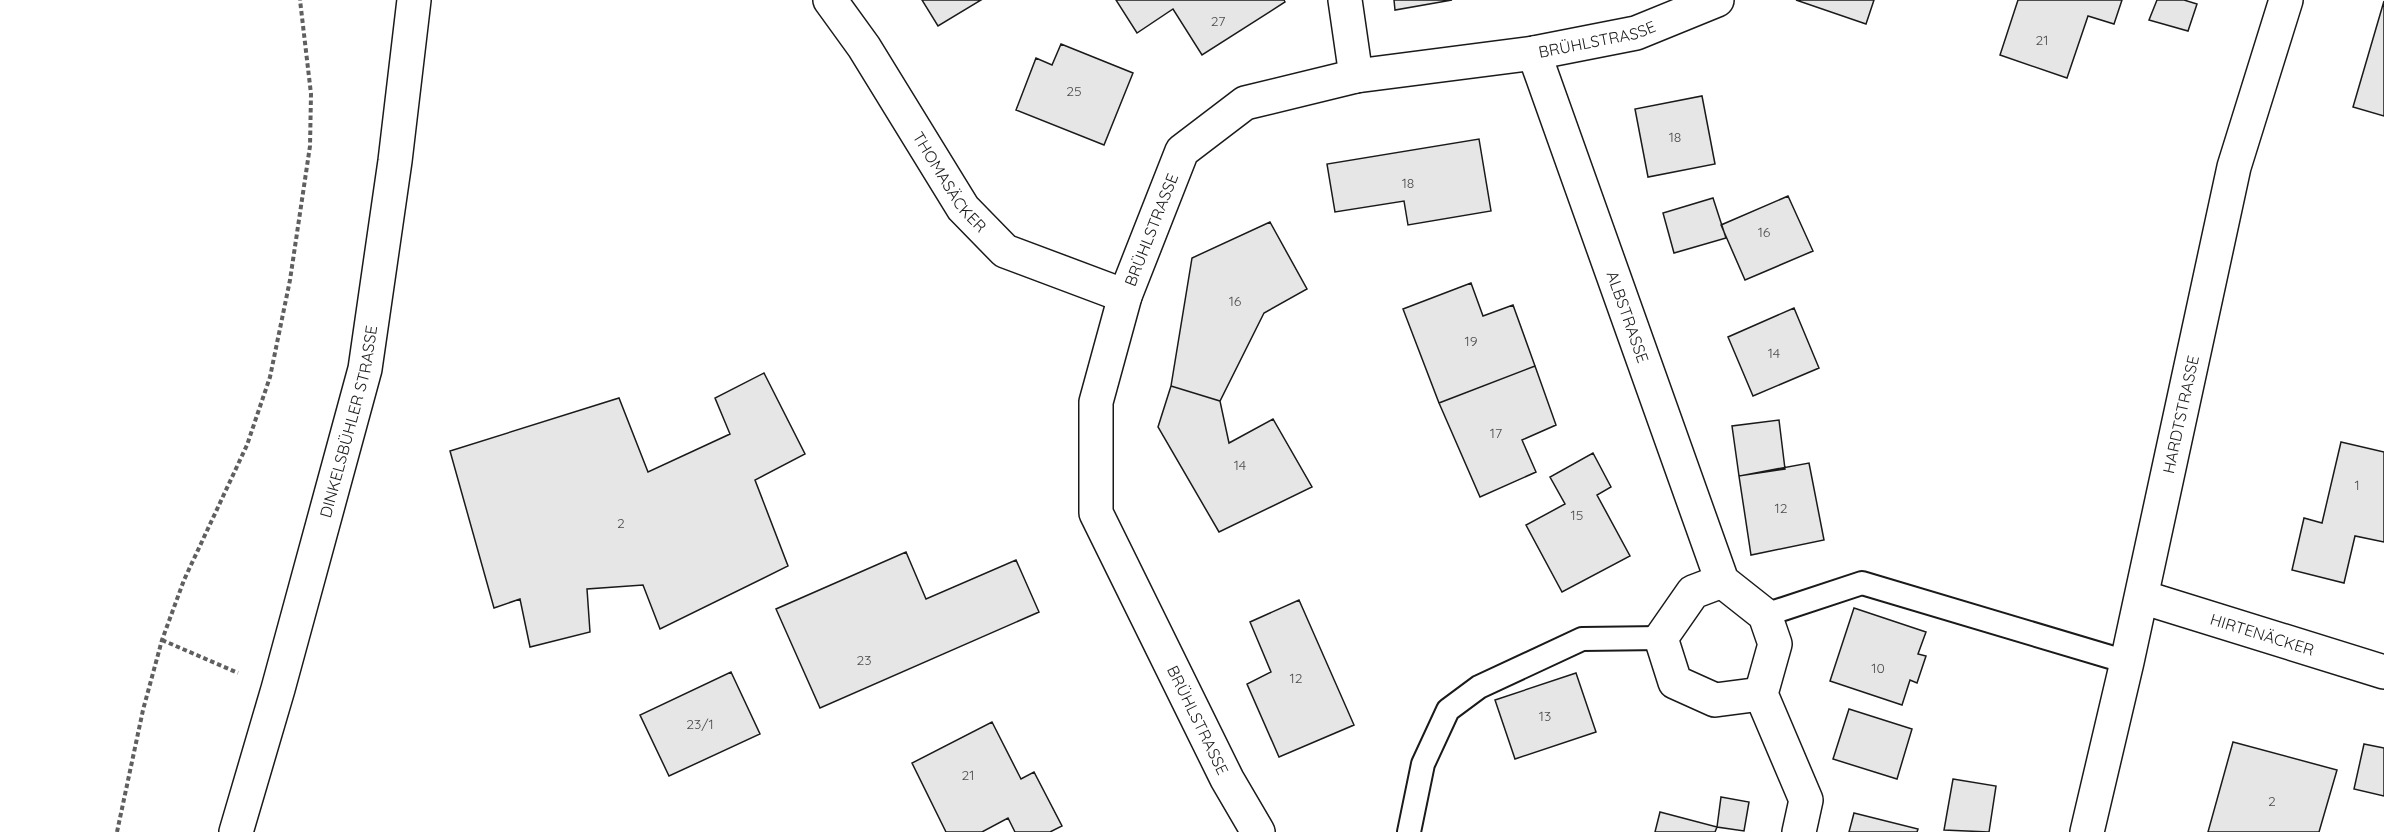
<svg xmlns="http://www.w3.org/2000/svg" width="2384" height="832" font-family="Quicksand,sans-serif">
  <rect width="100%" height="100%" fill="#fff"/>
  <path fill="#e6e6e6" stroke="#1a1a1a" stroke-width="1.5" d="M922,0h59l-43,26z
    M1116,0h168l1,2 -83,53 -29,-46 -36,24z
    M1394,0h58l-57,10z
    M1796,0h78l-8,24z
    M2018,0h104l-8,24 -26,-8 -21,62 -67,-23z
    M2157,0h27l13,4 -9,27 -39,-11z
    M2384,1v115l-31,-9z
    M1061,44l72,29 -29,72 -88,-35 20,-52 16,7z
    M1702,96l13,68 -67,13 -13,-68z
    M1479,139l12,72 -83,14 -4,-24 -69,11 -8,-48z
    M1788,196l25,55 -68,29 -24,-55z
    M1713,198l13,40 -52,15 -11,-40z
    M1270,222l37,67 -43,24 -44,88 -49,-15 21,-128z
    M1471,283l12,33 30,-11 22,61 -96,37 -36,-94z
    M1794,308l25,60 -66,28 -25,-59z
    M1535,366l21,59 -34,15 14,32 -56,25 -41,-94z
    M764,373l41,81 -50,26 33,86 -128,63 -17,-44 -56,4 3,43 -60,15 -10,-48 -26,9 -44,-157 169,-53 29,74 82,-38 -15,-36z
    M1171,386l49,15 9,42 44,-24 39,68 -93,45 -61,-105z
    M1779,420l6,49 -46,7 -7,-50z
    M2341,442l43,10v90l-29,-6 -11,47 -52,-13 12,-52 18,5z
    M1593,453l18,34 -14,8 33,61 -68,36 -36,-67 39,-21 -15,-27z
    M1809,463l15,77 -73,15 -12,-79z
    M906,552l20,47 90,-39 23,52 -219,96 -44,-99z
    M1299,600l55,125 -75,32 -32,-73 24,-12 -21,-50z
    M1854,608l72,24 -8,22 8,2 -9,27 -7,-3 -8,25 -72,-24z
    M731,672l29,62 -91,42 -29,-61z
    M1576,673l20,59 -81,27 -20,-59z
    M1849,709l63,20 -15,50 -64,-20z
    M992,722l29,57 13,-7 28,54 -12,6h-35l-7,-14 -26,14h-36l-34,-69z
    M2233,742l104,28 -18,62h-111z
    M2364,744l20,4v48l-30,-7z
    M1953,779l43,7 -7,46 -45,-2z
    M1721,797l28,5 -5,29 -27,-4z
    M1660,812l57,15 -2,5h-60z
    M1854,813l64,16 -1,3h-68z"/>
  <g fill="none" stroke-linecap="round" stroke-linejoin="round">
    <defs>
      <path id="service" d="M1765,615l97,-32 265,79
        M1409,832l14,-68 25,-54 31,-23 103,-48 79,-1"/>
      <g id="minor">
        <path id="s1" d="M830,0l34,47 99,161 42,43 120,45"/>
        <path d="M1345,0l11,76"/>
        <path id="s2" d="M1534,53l188,528 43,34 10,29 -14,50 45,106 -7,32"/>
        <path d="M1722,581l-29,11 -32,46 14,44 40,18 46,-6"/>
        <path id="s3" d="M2142,597l242,75"/>
        <path id="s4" d="M1258,832l-31,-53 -131,-266v-111l29,-106 57,-145 63,-48 111,-27 178,-23 102,-20 81,-33"/>
      </g>
      <g id="tertiary">
        <path id="s5" d="M2087,832l40,-170 107,-495 52,-167"/>
      </g>
      <g id="secondary">
        <path id="s6" d="M236,832l42,-143 87,-320 30,-208 19,-161"/>
      </g>
    </defs>
    <use href="#service" stroke="#1a1a1a" stroke-width="26"/>
    <use href="#minor" stroke="#1a1a1a" stroke-width="36"/>
    <use href="#tertiary" stroke="#1a1a1a" stroke-width="36"/>
    <use href="#secondary" stroke="#1a1a1a" stroke-width="36"/>
    <path stroke="#5f5f5f" stroke-width="4" stroke-dasharray="4.5 3" stroke-linecap="butt" d="M162,640l76,33
      M117,832l26,-122 19,-70 22,-60 63,-135 23,-68 20,-97 20,-134 1,-52 -11,-94"/>
    <use href="#service" stroke="#fff" stroke-width="22"/>
    <use href="#minor" stroke="#fff" stroke-width="33"/>
    <use href="#tertiary" stroke="#fff" stroke-width="33"/>
    <use href="#secondary" stroke="#fff" stroke-width="33"/>
  </g>
  <g text-anchor="middle" stroke-width="4.5" stroke-linejoin="round" paint-order="stroke">
    <g font-size="14" fill="#4d4d4d">
      <text x="1218" y="26">27</text>
      <text x="2042" y="45">21</text>
      <text x="1074" y="96">25</text>
      <text x="1675" y="142">18</text>
      <text x="1408" y="188">18</text>
      <text x="1764" y="237">16</text>
      <text x="1235" y="306">16</text>
      <text x="1471" y="346">19</text>
      <text x="1774" y="358">14</text>
      <text x="1496" y="438">17</text>
      <text x="1240" y="470">14</text>
      <text x="2357" y="490">1</text>
      <text x="1781" y="513">12</text>
      <text x="1577" y="520">15</text>
      <text x="621" y="528">2</text>
      <text x="864" y="665">23</text>
      <text x="1878" y="673">10</text>
      <text x="1296" y="683">12</text>
      <text x="1545" y="721">13</text>
      <text x="700" y="729">23/1</text>
      <text x="968" y="780">21</text>
      <text x="2272" y="806">2</text>
    </g>
    <g font-size="16" fill="#1a1a1a" stroke="#fff">
      <text dy="6" stroke="none"><textPath href="#s4" startOffset="1172">BRÜHLSTRASSE</textPath></text>
      <text dy="6" stroke="none"><textPath href="#s1" startOffset="218">THOMASÄCKER</textPath></text>
      <text dy="6" stroke="none"><textPath href="#s4" startOffset="650">BRÜHLSTRASSE</textPath></text>
      <text dy="6" stroke="none"><textPath href="#s2" startOffset="280">ALBSTRASSE</textPath></text>
      <text dy="6" stroke="none"><textPath href="#s5" startOffset="428">HARDTSTRASSE</textPath></text>
      <text dy="6" stroke="none"><textPath href="#s6" startOffset="426">DINKELSBÜHLER STRASSE</textPath></text>
      <text dy="6" stroke="none"><textPath href="#s3" startOffset="126">HIRTENÄCKER</textPath></text>
      <text transform="translate(1198 720) rotate(64)" y="6">BRÜHLSTRASSE</text>
    </g>
  </g>
</svg>
